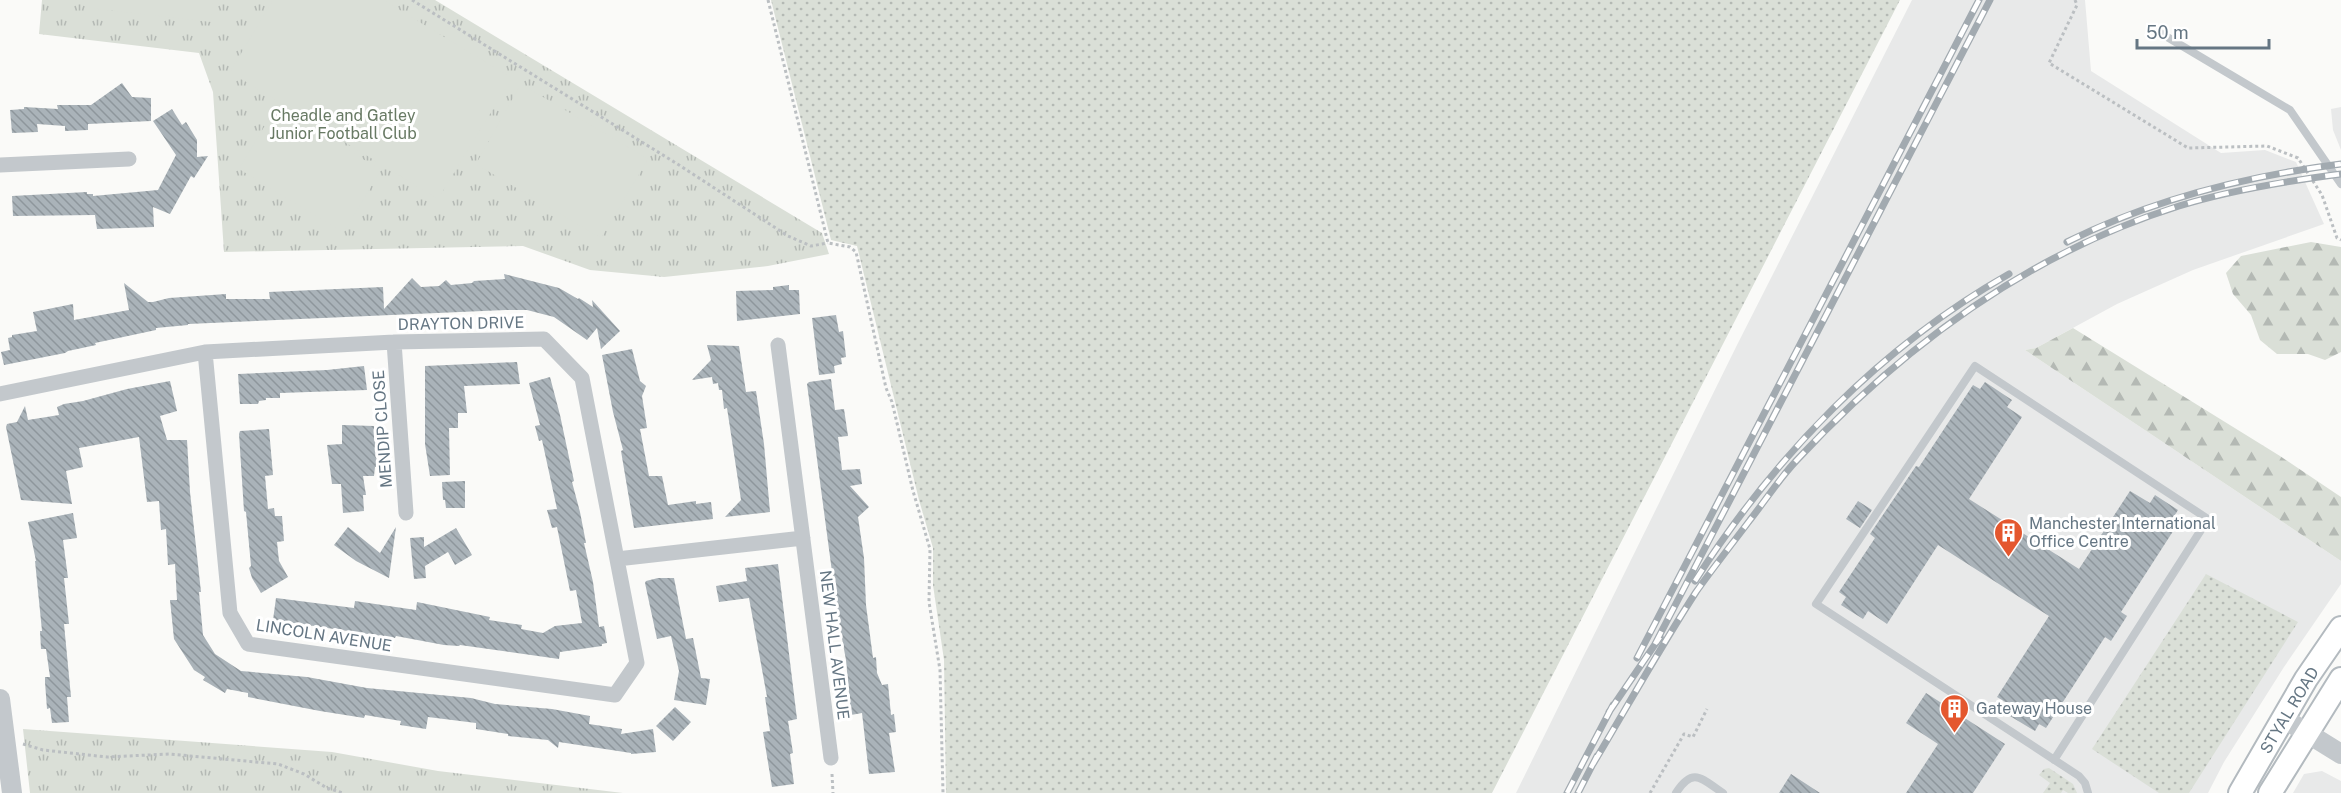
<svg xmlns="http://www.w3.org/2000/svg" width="2341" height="793" font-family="'Public Sans',sans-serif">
  <defs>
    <pattern id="grass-dots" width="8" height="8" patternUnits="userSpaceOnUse" patternTransform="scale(1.5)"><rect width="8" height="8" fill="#dadfd7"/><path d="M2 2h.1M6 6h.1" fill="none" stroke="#b4b9b4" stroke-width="1.8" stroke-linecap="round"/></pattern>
    <pattern id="forest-firs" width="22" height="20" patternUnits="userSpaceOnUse" patternTransform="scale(1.5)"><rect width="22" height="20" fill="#dadfd7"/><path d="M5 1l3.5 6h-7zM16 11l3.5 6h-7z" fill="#b4b9b4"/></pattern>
    <pattern id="park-tufts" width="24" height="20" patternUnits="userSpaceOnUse" patternTransform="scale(1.5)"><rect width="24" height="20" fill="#dadfd7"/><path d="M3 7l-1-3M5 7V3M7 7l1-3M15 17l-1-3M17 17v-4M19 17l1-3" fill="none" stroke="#b4b9b4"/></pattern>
    <pattern id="building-back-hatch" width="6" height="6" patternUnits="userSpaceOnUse" patternTransform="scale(1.5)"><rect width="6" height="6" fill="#aab3b9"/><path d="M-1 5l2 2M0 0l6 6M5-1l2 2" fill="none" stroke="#8e969c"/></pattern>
  </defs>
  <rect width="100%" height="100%" fill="#fafaf8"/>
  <path fill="#e8e9e9" d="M1912,0h173l6,71 130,82 44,-3 31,12 28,62 -131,46 -76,34 -81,44 -11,2 316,211v23l-57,83 -60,95 -16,31h-692l221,-448z
    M2341,107v43l-8,-20 -2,-21z
    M2322,771l19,10v12h-48l11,-19z"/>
  <path fill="url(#grass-dots)" d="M771,0h1129l-408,793h-546l-2,-133 -11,-75v-37l-14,-48 -62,-254 -26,-6z
    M2206,574l92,48 -109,171h-30l-67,-44z
    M2049,768l24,16 4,9h-9l-5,-3 -2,3h-18l7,-10 -11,-8 5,-6z"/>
  <path fill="url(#forest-firs)" d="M2311,242l30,5v105l-16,8 -17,-6h-31l-17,-14 -9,-25 -18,-21 -7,-21 15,-17z
    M2073,328l207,128 61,41v64l-316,-211 11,-2z"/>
  <path fill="url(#park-tufts)" d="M42,0h393l387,233 7,21 -61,12 -104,11 -74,-7 -67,-24 -299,6 -11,-160 -14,-39 -160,-19z
    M23,729l309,23 106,19 185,22h-593z"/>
  <path fill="#dadfd7" d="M90,0h123l-2,22 -122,-14z
    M273,0h110l129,78 -74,121 -208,-127z
    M521,84l127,75 -47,79 -125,-74z
    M276,107l105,63 -37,62 -105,-63z"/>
  <path fill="url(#building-back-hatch)" d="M122,83l10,14 19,1v23l-63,3v6l-23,1v-5l-28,-2 1,8 -26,1 -2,-23 14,-1v-2l34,2 -1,-4h34z
    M172,109l10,16 4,-3 11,18v17l11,-1 -14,22 -3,-2 -21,38 -17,-7 1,20 -57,2 -2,-14 -82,1 -1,-20 75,-4v2h6v2l65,-6 18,-35 -23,-34z
    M504,274l55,14 19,11 1,-1 14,9 -1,-7 28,31 -19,18 -4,-21 -10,12 -33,-23 -27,-7h-21l-318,14v1l-32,3v2l-61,13 1,2 -28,6 -3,2 -61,12 -3,-13 9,-2 -2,-12 4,-1v-2l25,-4 -4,-19 40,-8 1,16 55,-10 -5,-27 24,19h5l16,-4 57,-4v5h44l-1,-7 114,-5 1,22 28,-31 9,9 18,-1 7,-6 5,5 21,-2 2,-2 31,-2z
    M789,285v5h10l1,24 -63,7 -1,-30 37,-1v-3z
    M836,315l3,17 4,-1 3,26 -5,1 1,6 -8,2 1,7 -16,2 -7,-57z
    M707,345l32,1 7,46 10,-1 8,53 6,68 -45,5 16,-17 -14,-92 -3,1 -2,-19h-3l-1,-7 -5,1 -1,-7 -20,3 19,-20z
    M632,349l8,32 6,5 -4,10 5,32 -7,1 9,47h13l6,29 28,-4v3l15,-2 2,17 -79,9 -13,-77 2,-1 -10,-38 -11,-57z
    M517,362l3,22 -56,2 3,27h-9v15h-9l1,47 -20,1 -5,-32v-78z
    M364,366l3,24 -87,3v5h-14v2l-7,1 -1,3h-18l-2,-30 89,-4z
    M550,377l10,38 14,66 -2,1 8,30 6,31h-2l9,39 6,45 5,-1 3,17 -5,1v2l-42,6 -1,7 -99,-14 -1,1 -15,-1 -48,-9 -1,2 -122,-18 3,-22 78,10 1,-7 61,9 1,-8 73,15 -1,3 33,5 -1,4 22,4 12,-7 27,-3 -6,-33 -6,1 -13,-64 -5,1 -5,-18 10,-1 -15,-69 -3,1 -4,-15 5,-1 -11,-42z
    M831,379l4,31 9,-1 4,27 -10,1 4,33 18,-1 2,15 -12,2 19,21 -11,10 6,41 2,47 7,53 3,-1 1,16 5,12 6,-1 3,31 3,-1 2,18 -7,1 6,39 -26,2 -7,-61 -11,2 -5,-55 -8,-43 -31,-233 2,-2z
    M170,381l7,30 -17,5 7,24h20l3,52 11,100h-2l4,43 12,19 26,17 66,6 60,11 104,10 24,6 57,5 38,7 -1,8 33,5 -1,5 32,-5 3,23 -25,2v-1l-72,-11 -1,6 -10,-8 -40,-4v-2l-32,-5v-6l-48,-6 -2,12 -26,-4 1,-4 -36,-6 -1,3 -44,-7 -72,-14v-4l-21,-4 -2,4 -22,-13 2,-3 -11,-7 -20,-31 -4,-39h7l-2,-36 -7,1 -2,-36 -5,1 -2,-29 -12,1 -8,-65 -60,11 4,19 -17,4 6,33 -51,-4 -15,-73 1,-3 10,-2 8,-16 3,14 31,-5 -2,-8 7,-3 19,-3 44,-12z
    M1985,382l27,18 -5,7 15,10 -53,82 110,70 51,-78 20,12 5,-8 23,15 -5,8 6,4 -58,90 6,4 -16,25 -6,-4 -59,91 -7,-4 -4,7 -25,-15 5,-8 -18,-11 52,-81 -111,-71 -51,79 -19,-13 -5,8 -22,-14 5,-8 -7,-5 36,-54 -5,-4 46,-68 3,1 54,-82 7,4z
    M342,425l32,1 3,41h-2l-1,9h-11l3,19h-3l1,16 -21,2 -2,-29h-9l-5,-39 15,-1z
    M269,429l4,46 -8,1 3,33 6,-1 1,8h7l2,25 -7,1 2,19 9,16 -27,16 -9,-15 -3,-10 2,-2 -5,-54 -2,-1 -5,-77 1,-3z
    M465,481v27h-19l-1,-8h-2l-1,-18z
    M1858,501l14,9 -12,18 -14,-9z
    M73,513l4,25 -14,2 5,38h-4l5,46h-5l7,73h-4l2,25 -17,1 -2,-15 -3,1 -2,-27v-5h5l-4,-28h-5l-1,-18h2l-7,-70h1l-8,-39z
    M348,527l32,26 16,-26 -7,51 -33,-17 -22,-16z
    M456,528l16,27 -17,10 -7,-13 -23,14 1,12 -12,1 -4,-41 14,-1v10z
    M778,564l19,155 -9,2 5,32 -3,1 4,30 -22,3 -9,-55 7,-1 -5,-34h2l-18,-99 -30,4 -3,-16 31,-5 -2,-13z
    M658,578h16l12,61 7,-1 8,40 9,1 -4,26 -32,-5 5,-29 -8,-35 -14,3 -12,-56 1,-2z
    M1926,693l79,51 -32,49h-67l32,-49 -32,-21z
    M675,707l16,15 -18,19 -17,-15z
    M1791,774l29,19h-41z"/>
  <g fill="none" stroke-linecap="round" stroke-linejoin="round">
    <defs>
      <path id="secondary" d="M2240,793l66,-114 35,-51
        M2270,793l71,-114"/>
    </defs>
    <use href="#secondary" stroke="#b3babf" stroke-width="26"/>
    <path stroke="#bbbfc2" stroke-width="3" stroke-dasharray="3 3" stroke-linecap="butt" d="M412,0l267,165 109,71 23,10 17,-3
      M768,0l60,243 22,4 6,5 30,136 6,14 21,89 17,58 -1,53 11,68 3,123
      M2075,0l2,5 -28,58 139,85 79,-2 31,12 24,37 15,43 4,2
      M23,744l20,6 64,7 62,-3 109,10 26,10 23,14 16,5
      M832,774l1,19
      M1650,793l34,-59 9,3 14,-28"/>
    <path stroke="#c3c8cc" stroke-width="8" d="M2152,28l138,82 51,74
      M2054,760l154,-241 -233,-153 -159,238 263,172 6,7 3,10
      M1676,793c17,-27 26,-14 47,0"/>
    <path stroke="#c3c8cc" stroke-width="15" d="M0,165l129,-6
      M394,342l12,171
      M778,345l53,413
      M0,394l205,-42 189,-10 150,-3 38,39 55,285 -22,32 -367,-51 -18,-31 -25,-261
      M617,559l186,-21"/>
    <path stroke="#c3c8cc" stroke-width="20" d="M0,699l12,94
      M2283,718l58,36"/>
    <use href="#secondary" stroke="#fff" stroke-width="22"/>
    <defs>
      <path id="rail" d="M2067,242c86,-43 179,-66 274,-78
        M1695,581c79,-124 185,-234 314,-307
        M1655,644l335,-644
        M1637,658l342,-658
        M1609,712l51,-75
        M1593,764c34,-57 67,-116 103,-172 17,-24 36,-48 54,-72 15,-19 29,-41 46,-59 106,-114 233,-208 383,-255 52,-16 108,-25 162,-32
        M1567,793l46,-88
        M1578,793l19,-37"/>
    </defs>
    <use href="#rail" stroke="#a2aab0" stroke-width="7"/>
    <use href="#rail" stroke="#fff" stroke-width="4.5" stroke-dasharray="14" stroke-linecap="butt"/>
  </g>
  <defs>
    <symbol id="building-pin" viewBox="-11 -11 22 30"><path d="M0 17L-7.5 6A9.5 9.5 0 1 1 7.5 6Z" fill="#e4572e" stroke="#fff"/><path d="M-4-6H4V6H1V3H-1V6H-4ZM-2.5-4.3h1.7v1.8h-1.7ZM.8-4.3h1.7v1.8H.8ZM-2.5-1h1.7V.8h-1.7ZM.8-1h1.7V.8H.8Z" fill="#fff"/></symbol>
  </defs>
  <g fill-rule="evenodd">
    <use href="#building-pin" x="1992" y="516" width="33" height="45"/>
    <use href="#building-pin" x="1938" y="692" width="33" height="45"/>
  </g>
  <g text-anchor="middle" stroke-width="6" stroke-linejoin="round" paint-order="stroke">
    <g font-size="16" fill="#687a64" stroke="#fff">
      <text x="343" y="121">Cheadle and Gatley<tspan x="343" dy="18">Junior Football Club</tspan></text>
    </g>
    <g font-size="16" fill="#657683" stroke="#fff">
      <text transform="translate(461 323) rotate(-1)" y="6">DRAYTON DRIVE</text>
      <text transform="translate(382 429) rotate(-94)" y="6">MENDIP CLOSE</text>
      <text transform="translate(324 635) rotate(9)" y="6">LINCOLN AVENUE</text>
      <text transform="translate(835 645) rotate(83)" y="6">NEW HALL AVENUE</text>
      <text transform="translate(2289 710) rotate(-59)" y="6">STYAL ROAD</text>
    </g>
    <g font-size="16" fill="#657683" stroke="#fff" text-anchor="start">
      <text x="2029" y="529">Manchester International<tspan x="2029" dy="18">Office Centre</tspan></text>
      <text x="1976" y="714">Gateway House</text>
    </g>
  </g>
  <path d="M2137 39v9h132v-9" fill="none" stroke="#657683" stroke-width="3"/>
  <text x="2146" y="39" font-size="18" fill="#657683" stroke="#ffffff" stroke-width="4.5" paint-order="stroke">50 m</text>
</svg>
